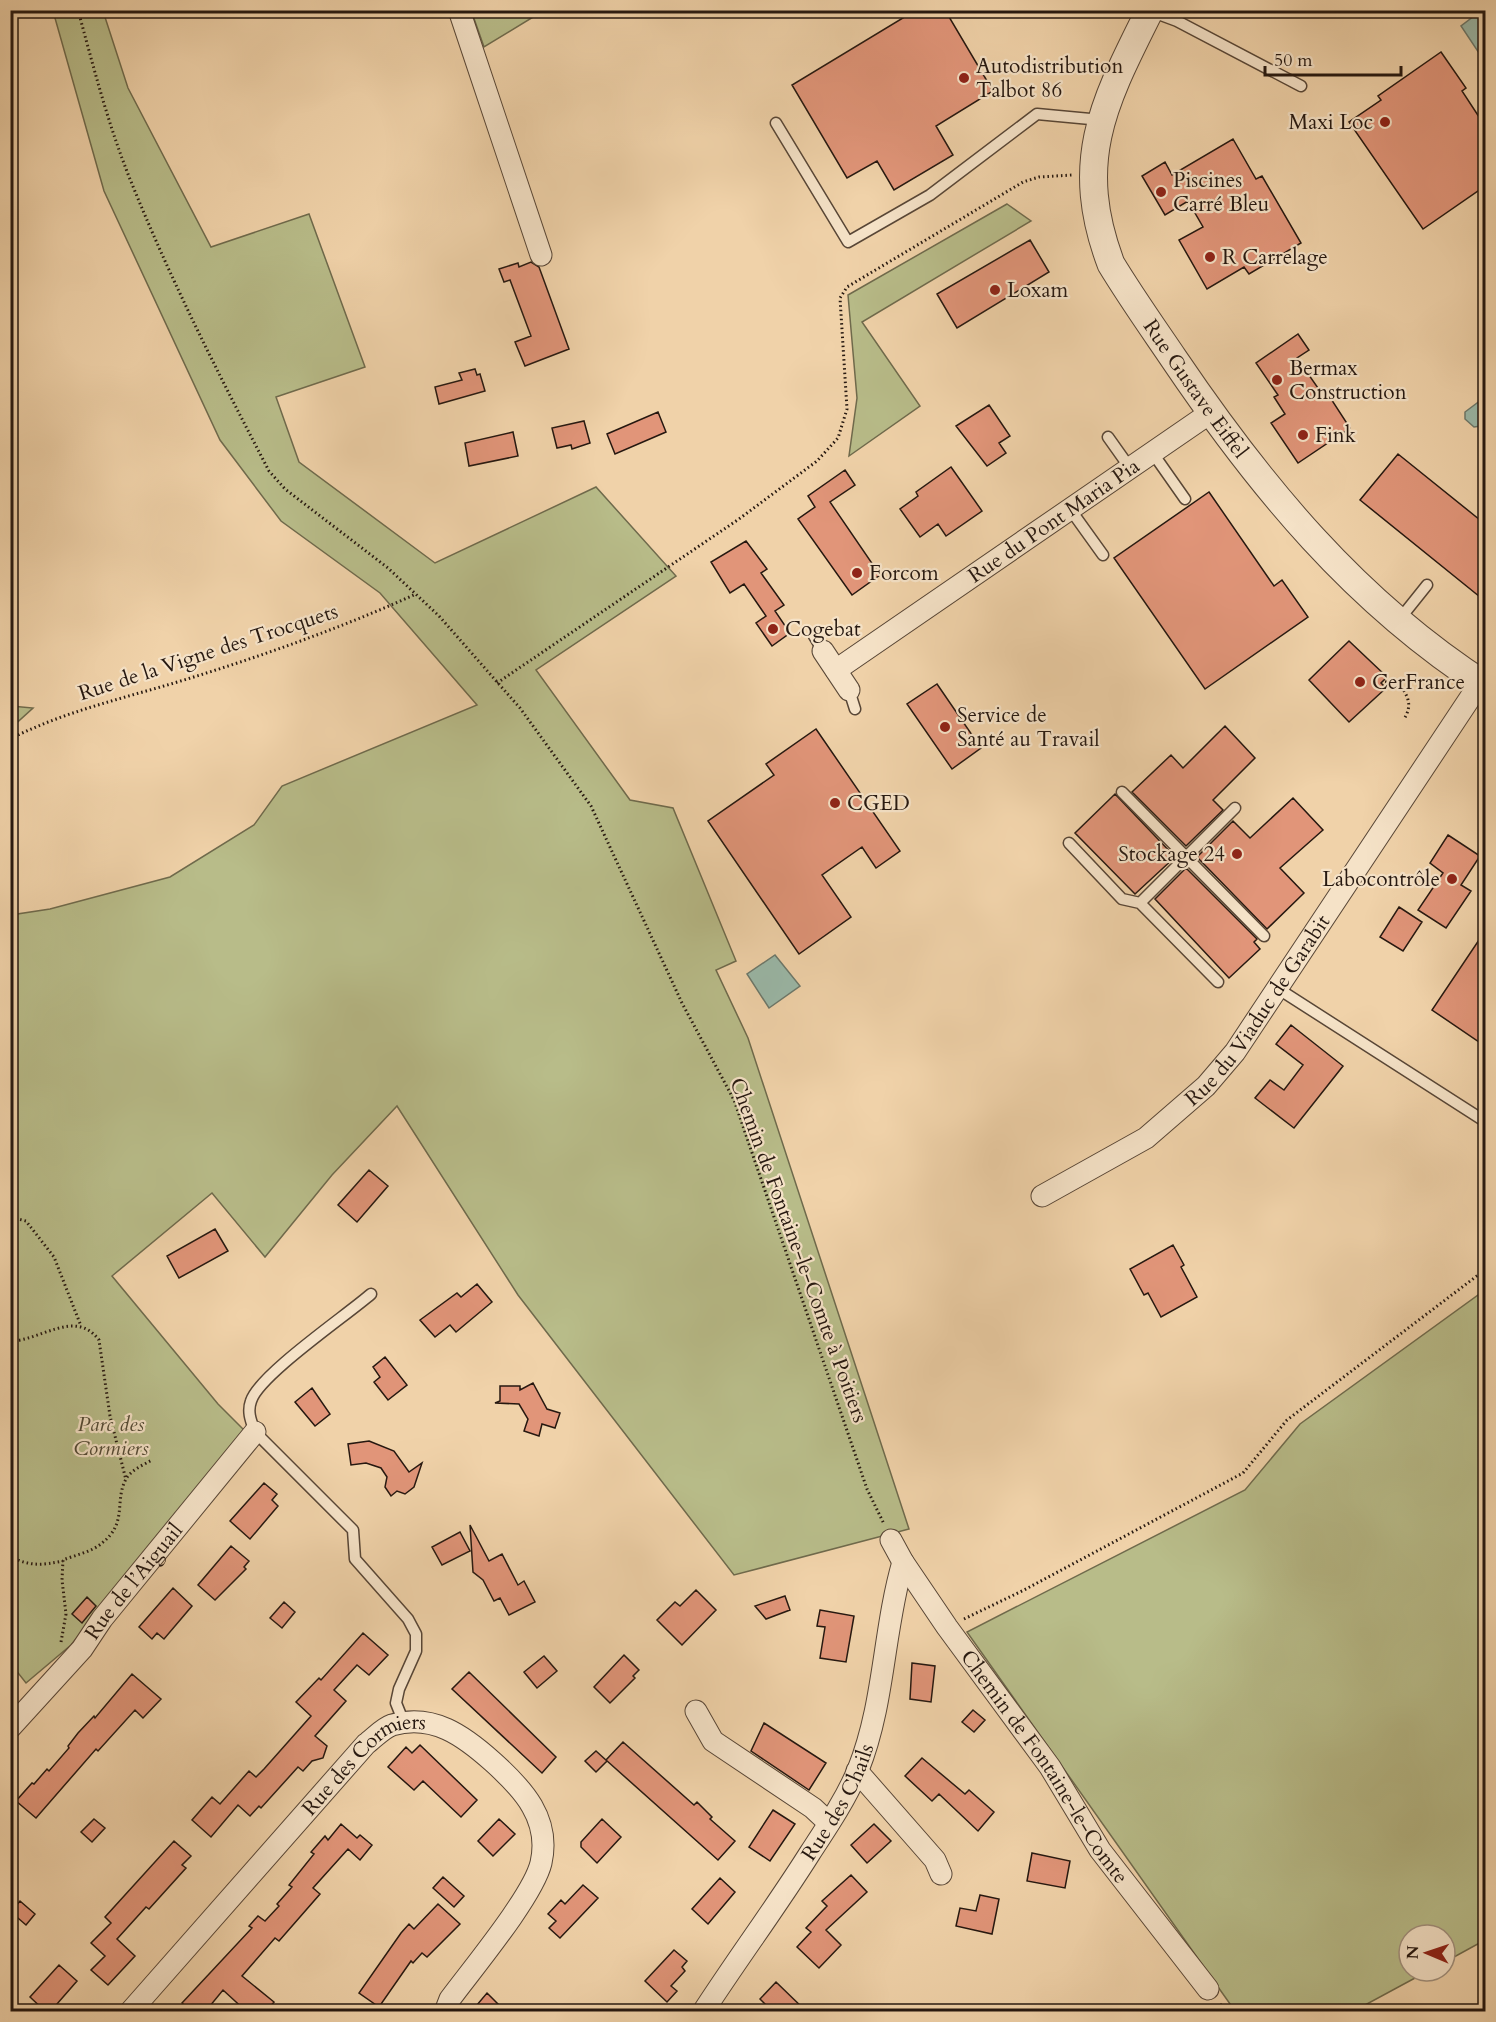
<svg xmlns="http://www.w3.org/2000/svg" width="1496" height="2022" font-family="Cardo,serif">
  <rect width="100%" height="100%" fill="#f0d2a9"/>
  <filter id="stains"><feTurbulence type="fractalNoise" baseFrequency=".00333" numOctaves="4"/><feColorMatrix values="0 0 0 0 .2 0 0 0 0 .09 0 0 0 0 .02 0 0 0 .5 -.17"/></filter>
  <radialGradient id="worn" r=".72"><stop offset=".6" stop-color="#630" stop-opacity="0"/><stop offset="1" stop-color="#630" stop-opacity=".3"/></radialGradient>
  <path fill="#b8bc89" stroke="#6f6a4c" stroke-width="1.5" d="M471,10h72v1l-59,36z
    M53,11h50l25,77 83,159 98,-33 56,153 -89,30 23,65 136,101 161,-76 80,89 -140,94 94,130 43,8 63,153 -20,9 32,68 161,491 -175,46 -216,-280 -121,-189 -65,69 -67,82 -53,-64 -100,83 106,128 26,26 -173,215 -45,38 -15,-19v-749l39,-6 120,-32 84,-52 28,-39 195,-81 -97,-112 -99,-72 -61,-81 -116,-249z
    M1007,204l24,17 -169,101 58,84 -71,50 8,-58 -9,-103z
    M11,706l22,2 -22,20z
    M1485,1290v650l-40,22v-27h-36v36h19l-74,40h-119l-268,-379 278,-142 55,-66z"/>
  <path fill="#9ab8a8" stroke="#6c786b" stroke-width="1.5" d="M1482,10l3,1v51l-24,-36z
    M1485,397v24l-4,5 -7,1 -9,-8v-7z
    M775,955l25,31 -31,22 -22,-34z"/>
  <path fill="#e19579" stroke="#261810" stroke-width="1.5" d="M916,10h29l48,81 -57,35 17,29 -59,35 -17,-29 -30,17 -55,-93z
    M1441,52l25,36 -4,3 23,35v60l-62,43 -74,-107 32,-22 -3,-4z
    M1233,139l23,40 6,-3 39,67 -52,31 -5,-7 -37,22 -28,-49 24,-13 -15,-26 -23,14 -23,-39 23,-14 7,13z
    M1030,240l19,32 -92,56 -20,-34z
    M531,262l8,5 30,82 -44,17 -10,-24 16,-6 -21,-56 -6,2 -5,-13 19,-6 1,4z
    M1298,334l11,16 -12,8 23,33 4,-3 26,40 -52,35 -27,-40 14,-9 -11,-17 4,-2 -22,-32z
    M475,369l2,6 3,-1 5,17 -46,13 -4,-17 27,-7 -3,-7z
    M989,405l21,31 -11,7 7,10 -19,13 -31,-40z
    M658,412l8,20 -51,22 -8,-20z
    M584,421l6,22 -18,6 -1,-4 -14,3 -5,-20z
    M513,432l5,24 -49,10 -4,-23z
    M1398,454l87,70v77l-125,-101z
    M951,467l31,44 -36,25 -8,-12 -18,13 -20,-28 18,-13 -2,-4z
    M845,470l10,15 -25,17 50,73 -28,20 -54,-76 17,-12 -7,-11z
    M1209,492l65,94 8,-6 26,37 -103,72 -91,-131z
    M746,541l21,28 -6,4 23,32 -9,6 15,22 -18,13 -16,-23 10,-7 -22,-32 -14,9 -19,-31z
    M1349,641l38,36 -6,6 5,5 -37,34 -40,-42z
    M937,684l44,64 -29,21 -45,-65z
    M1225,726l30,32 -42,42 10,10 -37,36 -54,-54 39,-37 12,13z
    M816,729l84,122 -24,17 -14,-21 -40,28 29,42 -52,37 -91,-133 66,-46 -8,-11z
    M1115,794l60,63 -40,37 -60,-61z
    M1293,798l30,32 -43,38 24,25 -37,36 -70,-72 36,-36 17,17z
    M1448,835l32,21 -19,29 10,6 -25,37 -28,-18 25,-37 -13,-10z
    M1186,868l71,71 -3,3 6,7 -31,29 -74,-79z
    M1399,907l23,15 -19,29 -23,-14z
    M1485,931v115l-53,-36z
    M1291,1025l52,41 -49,62 -39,-30 15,-18 14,10 19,-25 -27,-21z
    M369,1170l19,16 -31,36 -19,-17z
    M215,1229l13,22 -49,27 -12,-22z
    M1173,1245l11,20 -3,2 16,30 -36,20 -13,-24 -4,2 -14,-26z
    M477,1284l15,18 -36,30 -6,-7 -15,12 -15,-17 37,-27 4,4z
    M385,1357l22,28 -19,15 -14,-18 6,-5 -7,-10z
    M533,1383l14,26 13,4 -5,15 -13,-4 -3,12 -15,-5 4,-12 -9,-15 -24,-1 5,-2v-15h20v4z
    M312,1388l18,26 -15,12 -20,-24z
    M369,1441l25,10 15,21 13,-9 -8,24 -9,7 -8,-3 -6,5 -6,-9 2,-10 -6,-9 -15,-5 -15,2 -3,-21z
    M264,1483l13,11 -5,6 6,6 -28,33 -20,-18z
    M470,1525l19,36 13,-7 16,31 6,-4 11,21 -26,13 -9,-17 -6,3 -11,-21 -10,-8z
    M460,1532l10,19 -28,14 -10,-18z
    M231,1546l18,15 -5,6 2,2 -31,31 -17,-15z
    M173,1588l19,18 -28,33 -7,-6 -5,6 -13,-12z
    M696,1590l20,20 -34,35 -25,-25 18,-18 5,4z
    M785,1596l5,14 -24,9 -11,-13z
    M87,1597l9,9 -14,17 -10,-9z
    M284,1602l11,10 -13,16 -12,-10z
    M820,1610l34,6 -8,46 -26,-4 5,-31 -8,-1z
    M363,1633l25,22 -19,20 -12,-10 -23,25 12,11 -31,35 12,10 -4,12 -11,3 -9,10 -5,-4 -37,41 -2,-2 -9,10 -12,-11 -27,32 -19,-17 20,-23 8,7 29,-33 7,6 8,-8 47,-53 -15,-14 23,-24 2,2z
    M624,1655l15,15 -6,6 2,2 -25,25 -16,-16z
    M544,1656l13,15 -20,17 -13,-16z
    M912,1663l23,3 -4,36 -21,-3z
    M469,1672l87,85 -14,16 -90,-84z
    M132,1674l29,25 -18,19 -8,-8 -37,41 -2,-2 -60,69 -20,-17 16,-18 2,1 13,-15 2,2 20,-23 -1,-2 10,-13 16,-17 1,2z
    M973,1710l12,10 -11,12 -12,-10z
    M764,1723l62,40 -17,27 -58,-39z
    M623,1742l71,63 3,-3 15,15 -2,2 25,22 -17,19 -112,-100z
    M420,1745l57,55 -16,17 -38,-36 -9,9 -26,-23 18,-20 6,6z
    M596,1751l11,10 -11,11 -11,-11z
    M922,1758l43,36 4,-4 25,22 -16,19 -39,-37 -7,7 -27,-25z
    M773,1810l22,14 -25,37 -21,-14z
    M94,1819l11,9 -13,14 -11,-10z
    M499,1819l16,15 -22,22 -15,-15z
    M602,1819l19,18 -24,26 -16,-16v-5z
    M341,1824l16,14 3,-3 12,10 -12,15 -12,-11 -35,39 7,6 -41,47 -4,-3 -33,38 32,26 -8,10h-19l-24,-22 -18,22h-14l-9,-9 70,-75 -3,-2 9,-10 7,5 14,-15 -2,-2 15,-17 -3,-2 25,-31 -3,-2 14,-16 3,4z
    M874,1824l17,17 -24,22 -16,-18z
    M174,1841l17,15 -9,9 4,3 -37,41 -3,-2 -29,32 18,17 -27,29 -17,-15 14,-14 -14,-13 20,-20 -6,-6z
    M1032,1853l38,8 -5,27 -38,-7z
    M851,1875l16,17 -41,38 15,15 -22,23 -22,-21 14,-15 -5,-4 21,-22 -5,-5z
    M443,1877l21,19 -10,11 -21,-19z
    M720,1878l15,14 -27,32 -16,-15z
    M583,1885l15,13 -38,40 -11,-10 7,-7 -8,-7 13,-14 4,4z
    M980,1895l19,4 -7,35 -36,-8 4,-18 16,3z
    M20,1901l15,13 -9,11 -15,-13z
    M438,1904l22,20 -33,33 -5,-4 -9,10 -2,-2 -32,46 -20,-14 42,-60 8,-9 5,5z
    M674,1950l13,11 -5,6 3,4 -14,15 6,5 -10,11 -22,-21z
    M59,1965l18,16 -27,31h-4l-16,-15z
    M776,1982l31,30h-34l-13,-13z
    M487,1993l19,19h-35z"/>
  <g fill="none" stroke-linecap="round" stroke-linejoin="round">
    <defs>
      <path id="service" d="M1150,11l27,10 124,65
        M776,123l72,119 82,-47 107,-81 64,6
        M1108,437l22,31
        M1152,452l33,47
        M1070,509l33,46
        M1399,620l28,-35
        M814,636l9,15
        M849,690l6,19
        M1122,792l142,144
        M1069,843l53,56 18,4 78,79
        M1140,903l95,-95
        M1277,988l209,134
        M371,1294c-24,21 -112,81 -120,107 -4,11 0,20 4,31l98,98 2,29 53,60 8,15v17l-17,38 -3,14 8,20"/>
      <g id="minor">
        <path d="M459,10l82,245"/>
        <path d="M823,651l26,39"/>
        <path id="s1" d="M836,670l374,-257"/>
        <path id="s2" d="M1042,1196l104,-58 60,-52 29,-34 251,-378"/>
        <path id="s3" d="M891,1540l12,22 44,65 103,140 50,83 108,139"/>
        <path d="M696,1711l17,30 100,67 16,15"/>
        <path id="s4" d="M10,1728l72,-79 20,-30 153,-187"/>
        <path d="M857,1771l78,89 6,14"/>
        <path id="s5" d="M130,2012l236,-268c8,-6 17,-16 26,-19 41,-12 72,11 101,37 30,27 58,57 48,101 -8,33 -68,105 -91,136l-5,13"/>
        <path id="s6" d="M703,2012c35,-54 73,-105 107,-159 17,-26 36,-54 48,-83 27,-67 25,-139 45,-208"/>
      </g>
      <g id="tertiary">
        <path id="s7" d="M1150,10c-46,92 -78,150 -39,254 20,33 42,64 63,95 86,127 181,243 312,327"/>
      </g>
    </defs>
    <use href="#service" stroke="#584636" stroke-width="13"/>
    <use href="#minor" stroke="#584636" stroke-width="23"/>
    <use href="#tertiary" stroke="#584636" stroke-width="29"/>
    <path stroke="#261810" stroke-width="3" stroke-dasharray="1.5 3" stroke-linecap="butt" d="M78,10c16,59 31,118 54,174 40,99 88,193 137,287l16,18 103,79 51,48 81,92 71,98 91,197 52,97 133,389 17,35
      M1385,682l13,1c10,12 15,22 6,36
      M497,683l242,-164 78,-58 21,-23 9,-29 -7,-111 7,-11 176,-105 16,-5 33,-2
      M10,739c55,-28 115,-41 174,-59 78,-24 157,-52 232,-86
      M10,1212l4,6 12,3 28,36 27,69
      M10,1341c31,0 65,-33 89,-1l11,76 16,64
      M10,1556c19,11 33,9 53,5
      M964,1619l60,-29 219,-117 44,-53 199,-151
      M61,1642l5,-28 -4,-34 1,-20c12,-5 29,-8 39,-17 26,-20 12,-42 24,-64 5,-9 17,-14 26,-19
      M1220,2004l7,8"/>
    <use href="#service" stroke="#f5e2c7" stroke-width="10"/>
    <use href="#minor" stroke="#f5e2c7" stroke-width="21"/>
    <use href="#tertiary" stroke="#f5e2c7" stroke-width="27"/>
  </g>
  <g fill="#8f2418" stroke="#f5e2c7" stroke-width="2">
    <circle cx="964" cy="78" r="6"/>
    <circle cx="1385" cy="122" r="6"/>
    <circle cx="1161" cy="192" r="6"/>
    <circle cx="1210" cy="257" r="6"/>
    <circle cx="995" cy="290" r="6"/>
    <circle cx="1277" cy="380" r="6"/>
    <circle cx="1303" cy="435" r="6"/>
    <circle cx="857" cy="573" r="6"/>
    <circle cx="773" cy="629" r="6"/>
    <circle cx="1360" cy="682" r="6"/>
    <circle cx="945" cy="727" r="6"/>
    <circle cx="835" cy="803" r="6"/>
    <circle cx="1237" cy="854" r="6"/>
    <circle cx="1452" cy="879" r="6"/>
  </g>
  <g text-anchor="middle" stroke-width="4.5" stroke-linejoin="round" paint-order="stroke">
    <g font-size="21" fill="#261810" stroke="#f5e2c7" text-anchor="start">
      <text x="976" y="73">Autodistribution<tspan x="976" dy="24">Talbot 86</tspan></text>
      <text x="1373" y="129" text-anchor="end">Maxi Loc</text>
      <text x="1173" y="187">Piscines<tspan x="1173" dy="24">Carré Bleu</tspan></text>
      <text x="1222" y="264">R Carrelage</text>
      <text x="1007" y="297">Loxam</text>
      <text x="1289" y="375">Bermax<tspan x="1289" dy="24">Construction</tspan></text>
      <text x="1315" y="442">Fink</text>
      <text x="869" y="580">Forcom</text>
      <text x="785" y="636">Cogebat</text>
      <text x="1372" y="689">CerFrance</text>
      <text x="957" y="722">Service de<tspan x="957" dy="24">Santé au Travail</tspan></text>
      <text x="847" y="810">CGED</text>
      <text x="1225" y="861" text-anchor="end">Stockage 24</text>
      <text x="1440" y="886" text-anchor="end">Labocontrôle</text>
    </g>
    <g font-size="21" fill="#261810" stroke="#f5e2c7">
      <text dy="7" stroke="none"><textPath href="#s7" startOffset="418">Rue Gustave Eiffel</textPath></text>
      <text dy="7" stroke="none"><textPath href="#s1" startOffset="264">Rue du Pont Maria Pia</textPath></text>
      <text transform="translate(208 652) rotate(-18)" y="7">Rue de la Vigne des Trocquets</text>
      <text dy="7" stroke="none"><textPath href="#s2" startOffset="290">Rue du Viaduc de Garabit</textPath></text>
      <text transform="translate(799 1250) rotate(70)" y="7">Chemin de Fontaine-le-Comte à Poitiers</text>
      <text dy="7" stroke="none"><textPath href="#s4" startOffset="192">Rue de l’Aiguail</textPath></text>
      <text dy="7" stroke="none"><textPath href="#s3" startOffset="274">Chemin de Fontaine-le-Comte</textPath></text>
      <text dy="7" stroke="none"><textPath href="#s5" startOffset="345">Rue des Cormiers</textPath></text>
      <text dy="7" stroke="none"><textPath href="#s6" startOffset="250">Rue des Chails</textPath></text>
    </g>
    <g font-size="21" font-style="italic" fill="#524934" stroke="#f5e2c7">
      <text x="111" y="1431">Parc des<tspan x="111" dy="24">Cormiers</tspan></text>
    </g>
  </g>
  <rect width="1496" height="2022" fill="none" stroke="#f0d2a9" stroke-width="36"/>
  <rect x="12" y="12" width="1472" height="1998" fill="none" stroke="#261810" stroke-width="3"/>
  <rect x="18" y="18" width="1460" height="1986" fill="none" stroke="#261810" stroke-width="1.5"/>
  <g transform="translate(1427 1953) rotate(272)"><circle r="28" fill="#f5e2c7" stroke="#a2917e" stroke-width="1.5"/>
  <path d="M0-4.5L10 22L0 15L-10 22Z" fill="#8f2418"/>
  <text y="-9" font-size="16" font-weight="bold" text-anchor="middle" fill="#261810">N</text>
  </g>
  <path d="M1265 66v9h136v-9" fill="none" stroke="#261810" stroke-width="3"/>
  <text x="1274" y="66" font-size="18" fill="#261810" stroke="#f5e2c7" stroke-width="4.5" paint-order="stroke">50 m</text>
  <rect width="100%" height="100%" filter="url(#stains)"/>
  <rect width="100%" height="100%" fill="url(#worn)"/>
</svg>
